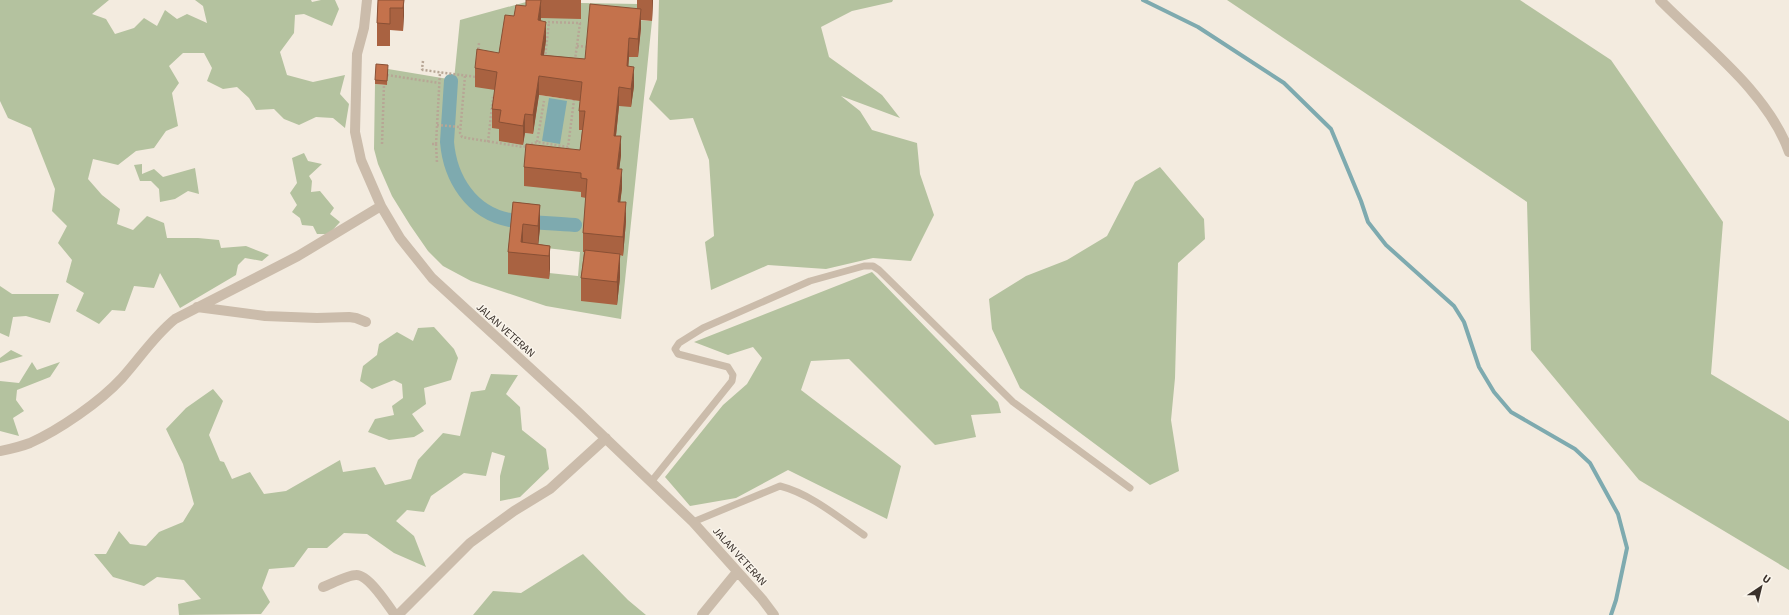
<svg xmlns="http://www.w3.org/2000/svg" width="1789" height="615" font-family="'Source Sans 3',sans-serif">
  <rect width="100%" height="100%" fill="#f3ebdf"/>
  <path fill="#b4c29f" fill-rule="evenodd" d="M0,0h109l-17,14 14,5 9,15 19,-6 10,-10 13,8 8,-16 12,9 10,-5 20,9 -4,-17 -8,-6h116l1,2 9,-2h14l4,9 -7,17 -28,-12 -9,1 -1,18 -14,19 7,23 26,7 32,-7 -5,19 9,10 -4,24 -12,-10 -17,-1 -17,8 -15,-6 -10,-10 -18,1 -7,-12 -12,-11 -14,2 -16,-8 5,-13 -8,-15h-21l-14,13 10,17 -7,10 6,33 -12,5 -12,17 -18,3 -18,14 -25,-6 -5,20 14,16 18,14 -3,15 16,6 14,-14 17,7 3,15h31l21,2 2,8 25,-2 23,9 -7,6 -17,-3 -7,7 -2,10 -56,33 -20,-35 -6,15 -20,-2 -9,25 -13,-1 -13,14 -23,-13 8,-18 -18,-11 6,-22 -14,-17 9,-17 -15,-15 3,-22 -24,-61 -23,-10 -8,-17z
    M659,0h234l-1,2 -40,9 -31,16 8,30 53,38 18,23 -59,-22 19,15 12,19 45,13 3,31 14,41 -23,46 -38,-3 -47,11 -58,-4 -57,25 -6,-48 9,-6 -5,-76 -16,-42 -23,2 -21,-21 8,-20z
    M1227,0h293l91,60 112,162 -12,152 78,47v149l-150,-90 -108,-130 -4,-148z
    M526,2l55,17v-16l57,1 -1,16 15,1 -31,298 -75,-13 -75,-25 -28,-15 -15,-15 -18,-26 -18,-29 -14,-32 -4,-15 1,-65 12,1 1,-16 66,11 6,-60zM641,28l-3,29h-9l-20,26 -35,17 -35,-5 -6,39 -8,-1 -2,12 -22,-16 -4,-39 89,-20zM513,225l25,22 42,5 -2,24 -29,-3v5z
    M304,153l4,8 14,3 -13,12 3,5 -1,11 9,-1 14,17 -4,6 10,8 -11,12h-12l-4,-8 -11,-1 -2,-7 -8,-6 5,-7 -7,-12 7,-10 -5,-25z
    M142,164v10l12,-5 9,8 32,-9 4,26 -11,-3 -13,8 -15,3 -1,-13 -8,-8h-11l-6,-16z
    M1160,167l44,52 1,20 -27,24 -3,115 -4,42 8,51 -29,14 -130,-97 -28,-59 -3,-30 37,-23 41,-16 40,-24 28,-54z
    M872,272l126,130 3,11 -30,2 5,22 -41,8 -86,-86 -38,2 -10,29 100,76 -14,53 -99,-49 -52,28 -46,8 -25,-29 58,-72 24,-21 15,-26 -9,-11 -25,8 -34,-13z
    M0,286l12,8h47l-9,29 -24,-7 -13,1 -4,20 -9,-4z
    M434,327l20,22 4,9 -7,22 -27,8 2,16 -14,10 12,17 -10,6 -25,3 -21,-8 7,-13 19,-4 -2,-9 11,-8 -1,-14 -8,-4 -22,9 -12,-8 3,-15 14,-11 2,-11 18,-12 16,9 5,-13z
    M11,350l12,6 -23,7v-5z
    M32,362l5,8 23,-8 -10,15 -33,13 -1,10 8,11 -11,7 6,18 -19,-5v-50l19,2z
    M491,374l27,1 -12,19 14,13 2,23 24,19 3,20 -29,28 -20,4v-25l5,-20 -13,-4 -6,24 -22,-3 -33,23 -7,16 -17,-2 -11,11 18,15 12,31 -32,-14 -27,-19 -23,-1 -17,15h-19l-14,19 -25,2 -7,19 8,14 -9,12 -82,1 -1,-11 23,-5 -17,-19 -27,-3 -13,9 -31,-9 -19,-23h12l13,-23 11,13 16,2 13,-14 24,-10 11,-18 -11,-40 -17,-35 20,-21 27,-19 10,12 -14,34 11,26 4,1 8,17 18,-7 14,22 22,-3 54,-31 3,12 32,-5 10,18 26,-6 7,-19 25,-27 17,3 11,-44 14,-2z
    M583,554l45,46 18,15h-173l20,-24 28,2z"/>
  <path fill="#7eaaaf" d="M549,98l18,3 -7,43 -18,-3z"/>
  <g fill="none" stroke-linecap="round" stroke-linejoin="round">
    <path stroke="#7eaaaf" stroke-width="4" d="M1143,0l55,27 86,56 47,46 30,72 7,21 18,23 68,61 10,16 15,45 15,25 17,20 64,37 15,14 28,51 9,34 -11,52 -5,15"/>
    <path stroke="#7eaaaf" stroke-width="14" d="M451,81l-4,61c3,36 24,71 63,78 22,3 44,3 65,5"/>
    <path stroke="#b7a695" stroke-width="2.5" stroke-dasharray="2 2" stroke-linecap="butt" d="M544,22l36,1 -5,37
      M577,46l11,1
      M478,53l1,-10
      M545,58l4,-36
      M423,61l-1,8 1,1 53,7
      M387,75l52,8
      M465,76l-5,57 2,4 5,1 56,9 14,-5 31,5 6,-47
      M437,125l23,2
      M488,142l5,-45
      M537,142l7,-41
      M382,144l2,-59
      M432,144h4l4,-72
      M436,144l1,19"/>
    <path stroke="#cbbcab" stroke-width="7" d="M651,482l81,-101 1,-6 -5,-8 -50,-13 -3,-5 4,-6 24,-15 107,-47 54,-15h9l6,4 134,132 117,86
      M693,522l87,-36c31,8 58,31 84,49"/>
    <path stroke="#cbbcab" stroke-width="10" d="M367,0l-3,28 -7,26 -2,78 6,28 20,46 19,32 32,40 145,133 116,111 69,77 12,16
      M1660,0c43,44 108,92 129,152
      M197,307l68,9 52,2 32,-1 7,1 10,4
      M0,451c10,-2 20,-4 30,-8 29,-13 70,-41 92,-65 19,-21 31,-41 53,-59l123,-63 83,-50
      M323,587c8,-3 25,-12 33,-12 12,-1 32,30 39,40
      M398,615l72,-72 44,-32 36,-22 56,-51
      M702,615l35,-43"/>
  </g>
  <path fill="#a96241" d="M378,0h26l-1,31 -13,-1v16h-13v-23z
    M526,0h55v19l-40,-1v3l5,19 -2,15 41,4 52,-50v-9h16l-1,21 -11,-1v8l-3,29h-9l-1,10 6,19 -3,21 -12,-1 -3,30 5,19 -2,14 3,19 -2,14 6,19 -3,35 -3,-1v22l-3,28 -36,-4v-23l3,-26h-1v-19l3,-35 -5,-1v-5l-57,-6v-19l56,-17 2,-20h-3v-19l1,-10 -41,-6 -6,39 -8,-1 -2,12 -24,-4v-12l-7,-1v-19l3,-19 -20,-3v-19l24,-15 15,-37 12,-10z
    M388,69l-1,16 -12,-1v-4z
    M513,202l27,3v23l-2,16 12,2v22l-1,11 -41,-5v-22z"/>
  <path fill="#895035" d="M404,0v16l-1,15v-23z
    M541,0v18l-3,21v-19z
    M652,0h1l-1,21z
    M641,9v19l-3,29v-18z
    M546,22v18l-5,33v-18z
    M629,38v19l-2,28v-19z
    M634,67v19l-3,21v-18z
    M539,76v19l-6,39v-19z
    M619,87v19l-5,48v-18z
    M525,114v19l-2,12v-19z
    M621,136v19l-4,33v-19z
    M622,169v19l-4,33v-19z
    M626,202v19l-3,35v-19z
    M540,205v23l-2,20v-22z
    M523,224v23l-2,-5z
    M550,246v22l-1,11v-23z
    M620,254v23l-3,28v-23z"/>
  <path fill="#c4724c" stroke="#895035" d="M378,0h26l-1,8h-13v16l-13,-1z
    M526,0h15l-3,20 8,2 -5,33 44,4 5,-55 51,5 -3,30 -9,-1 -2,28 7,1 -3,22 -12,-2 -5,49h7l-4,33h5l-4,33h8l-3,35 -40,-4 4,-54 -6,-1v-5l-57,-6 2,-23 54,6 5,-39h-6l3,-29 -43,-6 -6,39 -8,-1 -2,12 -24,-4 2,-12 -9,-1 5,-37 -22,-4 2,-19 22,4 6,-38 9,1 2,-11 10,1z
    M376,64l12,1 -1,16 -12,-1z
    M513,202l27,3 -2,21 -15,-2 -2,18 29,4 -1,10 -41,-4z
    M585,250l35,4 -3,28 -36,-4z"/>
  <g text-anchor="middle" stroke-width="3" stroke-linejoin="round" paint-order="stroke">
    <g font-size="11" fill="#39302a" stroke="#faf5ec">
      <text transform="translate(506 330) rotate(42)" y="4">JALAN VETERAN</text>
      <text transform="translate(740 556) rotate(48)" y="4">JALAN VETERAN</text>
    </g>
  </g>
  <g transform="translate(1761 587) rotate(35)" stroke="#faf5ec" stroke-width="3" paint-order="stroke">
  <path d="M0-3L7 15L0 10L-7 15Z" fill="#39302a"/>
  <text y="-6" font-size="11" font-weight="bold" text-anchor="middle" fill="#39302a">U</text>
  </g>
</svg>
